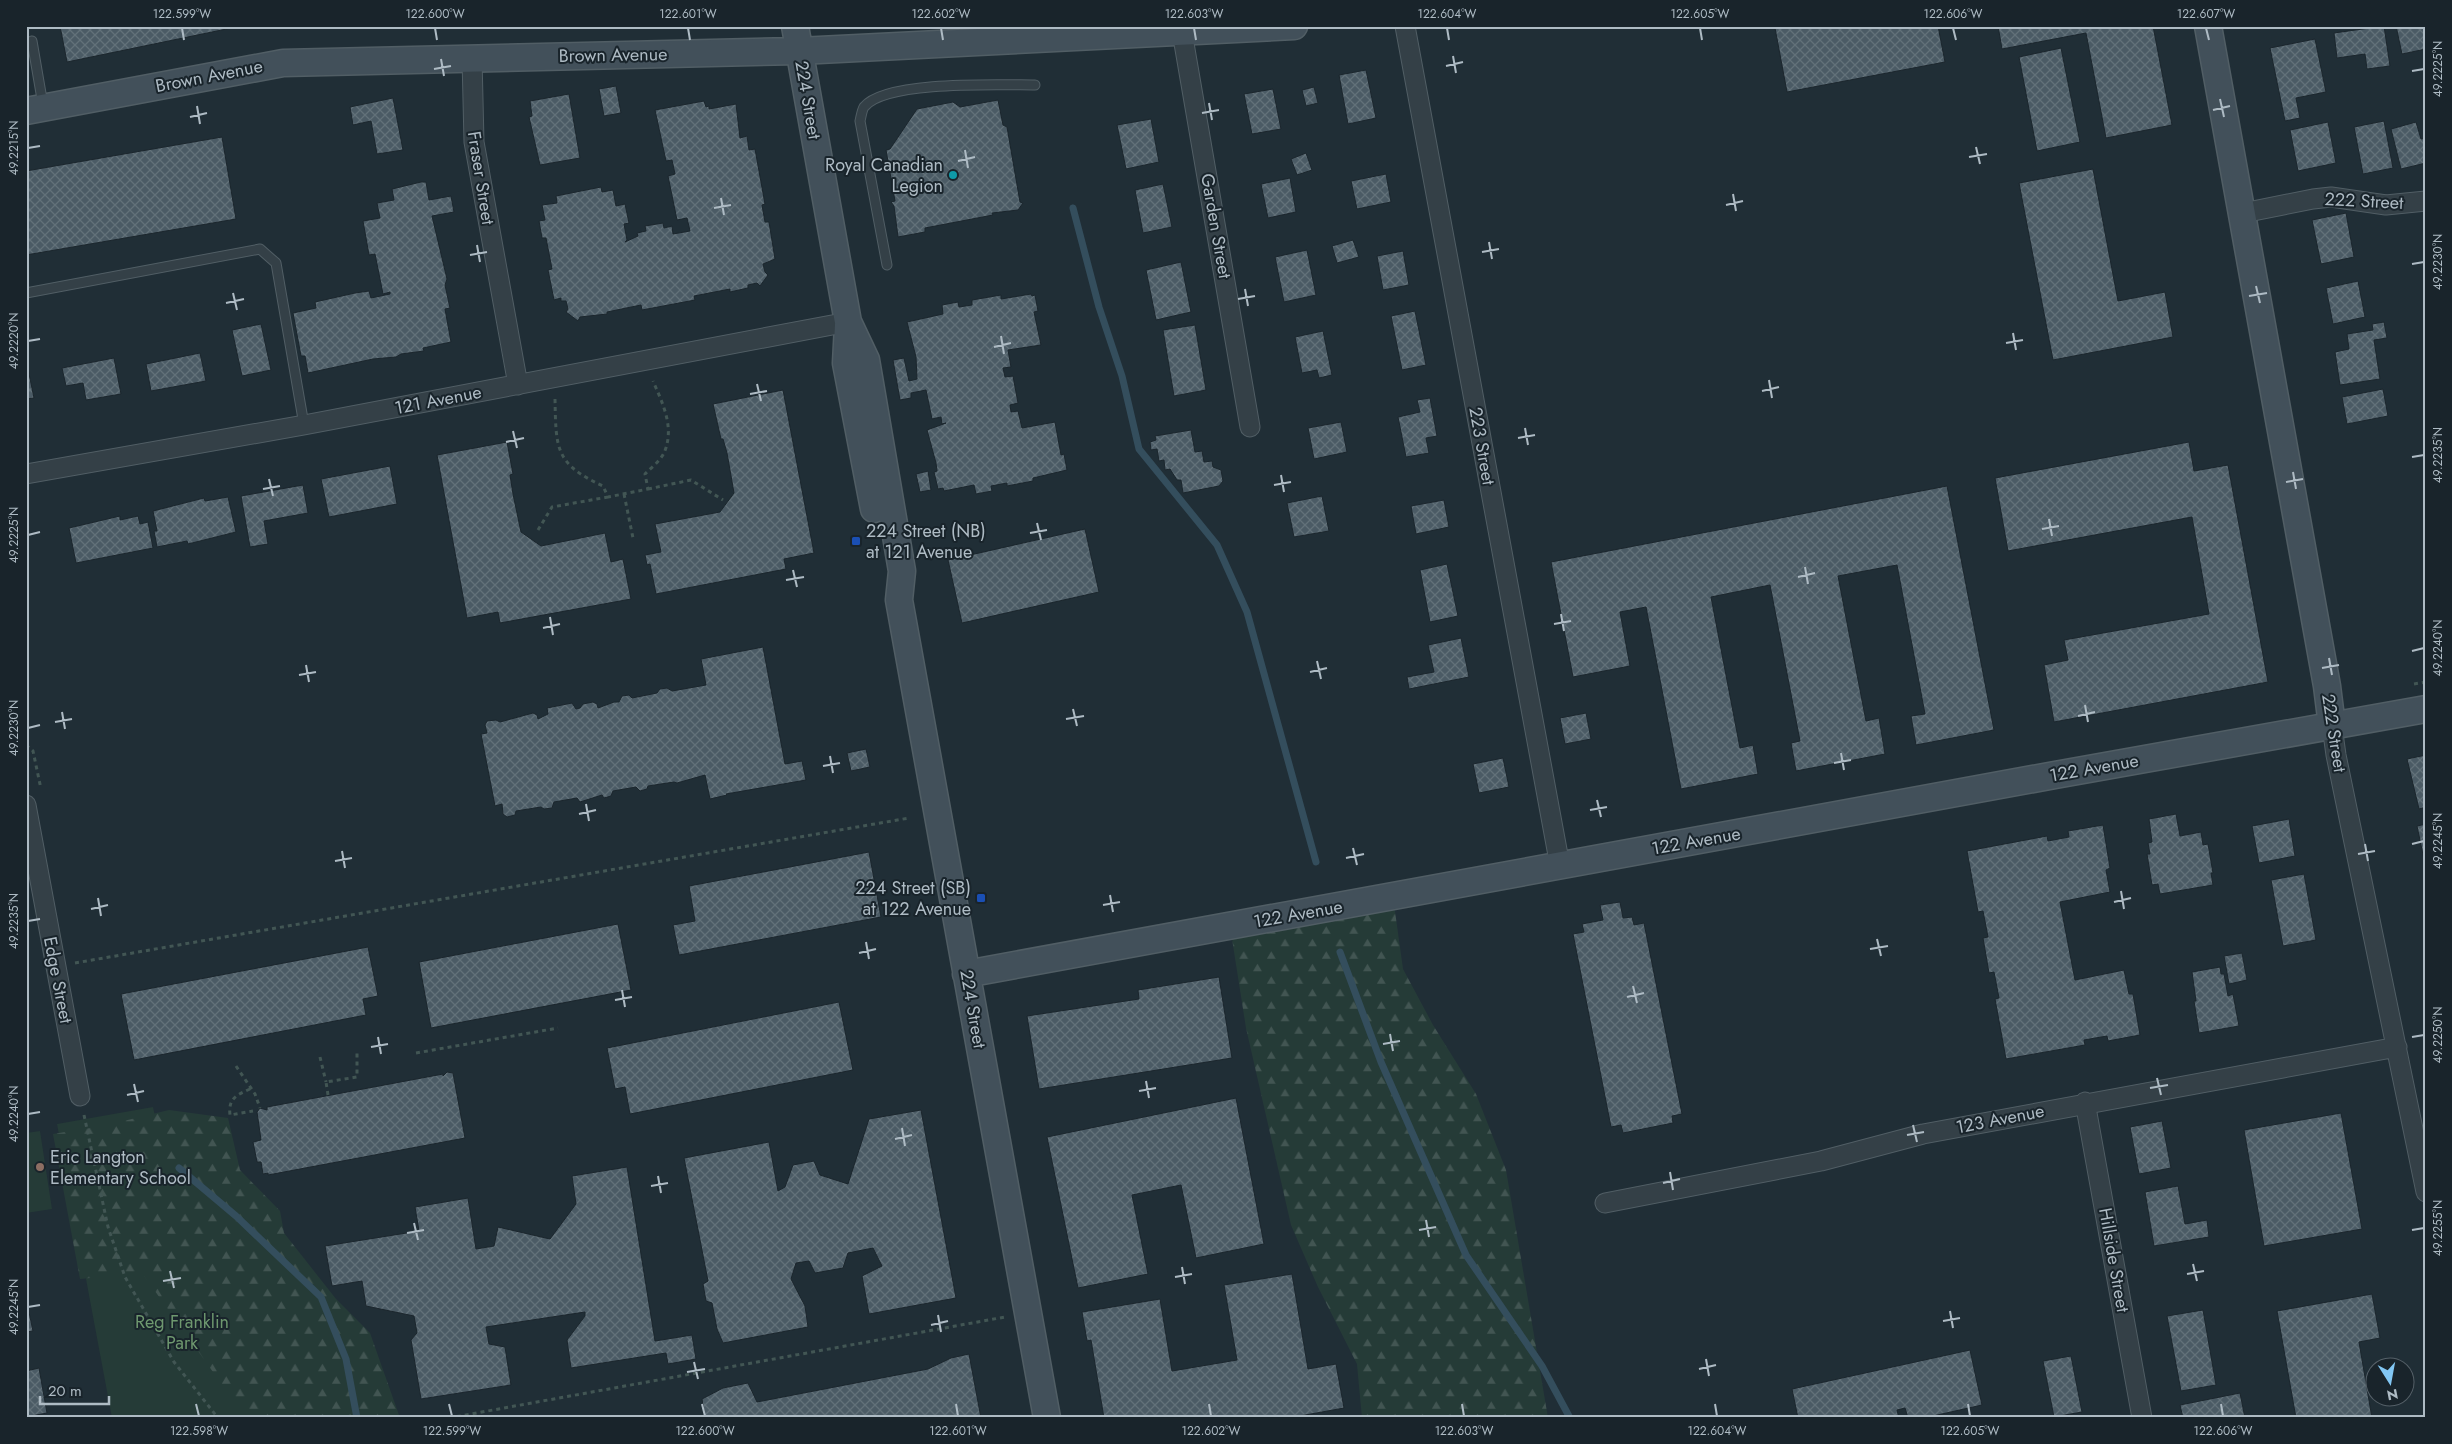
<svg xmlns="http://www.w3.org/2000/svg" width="2452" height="1444" font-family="Jost,sans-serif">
  <defs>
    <pattern id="forest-firs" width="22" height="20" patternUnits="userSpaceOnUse" patternTransform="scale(1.25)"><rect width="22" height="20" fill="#253b37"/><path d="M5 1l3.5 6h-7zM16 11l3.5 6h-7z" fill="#425552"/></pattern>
    <pattern id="building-cross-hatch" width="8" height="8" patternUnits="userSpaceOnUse" patternTransform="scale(1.25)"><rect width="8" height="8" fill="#4b5b65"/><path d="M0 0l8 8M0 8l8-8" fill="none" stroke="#627179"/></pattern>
  </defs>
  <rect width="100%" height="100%" fill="#202e36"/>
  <path fill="#253b37" d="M153,1107l17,77 151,234h-209l-55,-294z
    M40,1131l12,78 -26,4v-80z"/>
  <path fill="url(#forest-firs)" d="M1393,897l10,72 30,56 43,69 30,76 42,248h-186l-5,-54 -39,-77 -27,-62 -45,-197 -16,-102z
    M169,1110l59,8 12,52 40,41 4,22 52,66 34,34 30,85h-156l-3,-7 -99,-138 -62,6 -27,-145 50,-8z"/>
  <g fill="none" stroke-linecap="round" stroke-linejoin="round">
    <path stroke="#344e5d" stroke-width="7" d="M1073,208l26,99 23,69 17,73 78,96 30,67 69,250
      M1340,952l41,110 85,193 76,111 28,52
      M179,1168l57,48 85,81 25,62 11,59"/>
  </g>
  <path fill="url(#building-cross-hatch)" stroke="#1b262d" d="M60,26h181l-174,36z
    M1784,26h154l7,36 -158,30 -12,-64z
    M1998,26h155l19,99 -66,13 -20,-105 -84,16z
    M2384,26l6,40 -23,3 -2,-15 -28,4 -3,-25z
    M2396,26h30v23l-24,5z
    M2315,39l11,53 -30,6 4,20 -15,3 -15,-73z
    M2061,48l19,94 -43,9 -18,-94z
    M1366,70l10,48 -28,6 -9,-49z
    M616,86l5,27 -17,3 -5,-27z
    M1314,87l4,16 -12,3 -4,-16z
    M1273,89l8,40 -29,5 -8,-40z
    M569,94l11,64 -40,7 -11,-48 3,-1 -2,-15z
    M393,98l10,52 -26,4 -6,-33 -18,4 -3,-18z
    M998,100l5,25 4,2 13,75 3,1 -5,7 -26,3 1,2 -68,13v4l-27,5 -4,-31 -3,-4 4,-1 -9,-51 4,-1 27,-40 36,-7 7,5z
    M704,101l2,6 3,-1v3l27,-5 4,34 7,-2 2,14 6,-1 10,55 -3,1 3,17h4l6,37 -12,5 2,8 3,3 -8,11 -3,-3 -9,2v3l-18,4v-3l-36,7 1,4 -53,10 -1,-5 -34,7v2l-27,3 -2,4 -12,-9 2,-3 -2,-8h-5v-3l-7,2 -6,-30 4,-1 -6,-31h-4l-3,-17 6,-1 -3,-15 15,-2 -1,-7 45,-9 1,5 11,-2 3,16 9,-2 4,19 -5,1 3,16 -2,2 13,-6 -1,-3 9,-2 -1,-5 18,-3 1,5 8,-2 1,8 17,-3 -3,-13 -10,2 -9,-44 7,-2 -3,-14 -6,1 -11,-51z
    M1151,119l8,43 -33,7 -9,-44z
    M2384,121l9,47 -30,6 -9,-47z
    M2328,122l8,41 -38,8 -8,-41z
    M2416,122l5,17 5,-1v25l-25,6 -10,-40z
    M222,137l14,82 -210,36v-84z
    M1306,153l6,17 -15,5 -6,-16z
    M2093,169l25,132 47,-9 8,45 -120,23 -34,-177z
    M1386,174l5,28 -34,7 -6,-28z
    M1290,178l6,34 -28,6 -7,-34z
    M421,182h5l3,18 22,-4 3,16 -22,4 15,63 -2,6 5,23 -5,1 6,33 -28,6 1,3 -23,3 -5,3 -23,2 -65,14 -3,-17h-4l-8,-43 23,-5 -1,-6 40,-9 14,-2 2,7 19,-4v-2l-7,2 -8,-40 -6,1 -6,-34 17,-3 -3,-15 17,-3 -2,-11z
    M1163,184l9,43 -29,6 -8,-43z
    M2346,213l8,44 -33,7 -9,-44z
    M1353,240l6,17 -22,6 -5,-17z
    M1307,250l9,45 -32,7 -9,-45z
    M1403,251l6,34 -26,5 -6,-34z
    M1181,262l10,50 -35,8 -10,-50z
    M2358,281l7,36 -32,7 -7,-36z
    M1031,294l1,2 3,-1 3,16 -4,1 7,33 -33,5 3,17 -8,1 2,9 8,-1 5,27 -8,2 1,7 7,-1 4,17 33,-6 6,33 3,-1 3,16 -34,8v3l-26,5v-3l-16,3 1,5 -16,3 -2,-9 -30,6 -1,-3 -5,1 -4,-17 3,-1 -1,-8 -9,-33 19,-7 -4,1 -1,-7 -9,2 -6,-29 -15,3v5l-11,2 -7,-40 11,-2 5,23 8,-2 -1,-22 -9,-35 36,-8 -1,-9 16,-3 1,5 13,-2v-5l29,-5v4z
    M1415,311l11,54 -24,5 -11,-54z
    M2384,322l3,16 -13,2 6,39 -40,6 -5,-33 14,-3 -2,-15 26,-4 -1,-6z
    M261,324l10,46 -29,6 -10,-46z
    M1195,325l11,65 -32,6 -11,-66z
    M1323,331l9,44 -13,3 -2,-8 -15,3 -7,-36z
    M200,353l6,28 -55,10 -5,-27z
    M114,358l7,36 -35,6 -3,-17 -17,3 -4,-18z
    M26,359l8,39 -8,1z
    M2383,389l5,27 -41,8 -5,-27z
    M783,390l31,163 -30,6 2,10 -130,25 -6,-30 -3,1 -2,-10 16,-3 -6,-28 65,-12 14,-19 -7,-40 -4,-14h-2l-8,-35z
    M1430,398l7,38 -11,2 3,15 -23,4 -8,-40 22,-5 -3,-12z
    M1341,422l6,30 -33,7 -6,-31z
    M1191,430l4,22 7,-1 2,11 8,-1 1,6 8,3 2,11 -4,5 -36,7 -2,-13h-4l-7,-11 -5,1 -1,-10 -5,1 -2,-12 -6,1 -1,-8 6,-2 -1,-4z
    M507,442l6,32 -3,1 3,19 8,38 20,14 64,-13 6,29 12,-3 8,40 -131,24 -2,-11 -31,6 -30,-163z
    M2189,442l5,29 34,-6 40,217 -214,40 -10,-57 24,-5 -4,-20 145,-26 -17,-97 -184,34 -13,-73z
    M390,466l7,38 -68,13 -8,-38z
    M928,471l3,19 -11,2 -4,-18z
    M303,485l5,28 -44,8 4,23 -18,3 -9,-51z
    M1947,486l47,244 -78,15 -5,-29 14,-2 -28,-149 -59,11 28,145 13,-3 6,36 -89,17 -5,-28 9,-2 -30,-156 -59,12 29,151 13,-3 5,29 -77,15 -35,-182 -26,5 10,54 -57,11 -22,-115z
    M1322,496l7,35 -35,6 -7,-34z
    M228,497l8,35 -48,12 -1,-3 -30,6 -3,-16h3l-4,-20 51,-13 1,3z
    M1444,500l5,27 -33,7 -5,-28z
    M120,516v4l18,-4 2,8 8,-2 5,26 -77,15 -7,-35z
    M1085,529l14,63 -137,31 -14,-63z
    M1447,564l11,52 -28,6 -10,-52z
    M1461,638l8,39 -60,12 -2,-12 27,-5 -6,-27z
    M763,647l22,117 17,-3 4,19 -80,14 1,1 -17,4 -5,-24 -28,8 -3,-1 -26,4 -1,3 -7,2 -4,-4 -23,4 -2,5 -7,2 -2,-3 -22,7 -3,-4 -23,4 -2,6 -8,1 -3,-2 -25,4 -1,4 -8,2 -4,-3 -1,-10 -7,2 -14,-72 6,-1 -2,-8 2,-4 9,-1 4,2 33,-9 4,2 1,4 10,-5 -1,-6 25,-5 4,6 4,-1 3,-4 10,-2 4,2 1,4 16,-6h5l3,-6 7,-1 3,3 25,-5 3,-4 7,-1 5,3 34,-6 -5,-26z
    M1586,713l5,26 -26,5 -5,-26z
    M866,749l4,18 -19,4 -4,-18z
    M2426,755v52l-7,2 -12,-50z
    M1503,758l6,29 -30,6 -6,-29z
    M2176,814l4,22 21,-4 2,13 5,-1 5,29h-2l2,12 -53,9 -2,-10 -6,1 -5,-31h3l-2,-11 4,-1 -3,-23z
    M2289,819l6,37 -36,7 -7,-37z
    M2426,824v45l-9,-43z
    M2103,825l7,43 -4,2 4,22 -50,10 15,78 49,-10 5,24h4l7,41 -32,6 -1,-5 -23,4 1,5 -79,14 -11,-60 4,-1 -5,-26 -5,1 -6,-35 5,-1 -5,-26 -5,1 -11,-61 80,-15 1,5 21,-4 -1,-6z
    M869,852l12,65 -202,38 -6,-30 22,-4 -6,-35z
    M2304,874l12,66 -33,6 -12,-66z
    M1620,902l3,16 9,-1 2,8 10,-2 38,191 -10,2 1,7 -50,10 -2,-8 -10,2 -38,-193 11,-2 -2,-8 21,-4 -3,-15z
    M618,924l13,66 -200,38 -12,-66z
    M368,947l10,49 -15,3 3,16 -232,45 -13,-66z
    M2242,953l5,27 -18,4 -5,-28z
    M2220,967l1,7h3l4,22 5,-2 6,32 -40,7 -5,-32h2l-4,-29z
    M1219,977l13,81 -193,31 -12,-73 112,-17 -1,-9z
    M839,1002l14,68 -223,44 -5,-27 -10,2 -8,-41z
    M447,1072l6,1 12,65 -197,37v-2l-5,1 -2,-12h-4l-4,-20 8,-2 -4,-28 3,-4 7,2v-3l176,-33v2z
    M1236,1098l28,146 -68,14 -15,-73 -49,10 16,79 -70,14 -31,-151z
    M921,1110l35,188 -87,16 -7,-38 20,-10 -9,-18 -25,5 -5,15 -28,5 -6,-12 -13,2 -5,16 14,27 3,21 -85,16 -6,-14 -5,-26 -6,-2 -3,-17 5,-3 -24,-123 85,-16 9,49 7,-4 8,-22 21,-4 6,14 28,9 21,-65z
    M2341,1113l21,116 -98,17 -20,-116z
    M2162,1121l9,47 -32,6 -9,-47z
    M627,1167l28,174 37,-6 4,24 -28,5 -2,-11 -95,15 -4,-28 18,-24v-4l-99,15 3,17 16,3 6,38 -90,14 -10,-59 6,-7 -3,-17 -48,-10 -4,-25 -30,5 -7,-40 94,-15 -4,-24 53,-9 8,51 18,-3 4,-19 52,12 26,-35 -4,-28z
    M2178,1186l7,38 22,-4 2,17 -55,9 -9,-54z
    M1292,1274l16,95 28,-5 8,44 -55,10h-185l-13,-78 -4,1 -5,-29 78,-13 12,72 65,-11 -13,-75z
    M2372,1294l8,44 -21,4 13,76h-76l-19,-107z
    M26,1298l7,33 -7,1z
    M2203,1310l13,75 -35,6 -14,-75z
    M1970,1350l12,55 -58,13h-16l-3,-10 -8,2 2,8h-101l-6,-29z
    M969,1354l12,64h-276l-3,-19 21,-11 25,-5 9,19 171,-33 23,-11z
    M2071,1356l11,56 -28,5 -11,-56z
    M39,1368l8,45 -21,4v-46z
    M2240,1393l5,25h-62l-3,-13z"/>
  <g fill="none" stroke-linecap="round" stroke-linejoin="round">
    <defs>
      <path id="lane" d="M32,41l11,64
        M887,265l-27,-144c1,-4 2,-11 4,-14 21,-27 137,-22 171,-22
        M26,293l234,-44 16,14 28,162"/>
      <path id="street" d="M1181,26l69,401
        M1405,26l155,840
        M472,58l2,84 44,243
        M2243,213l70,-14 18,-2 55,8 40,-4
        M26,474l278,-49 544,-103
        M2332,726l4,29 90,437
        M26,805l54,291
        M2085,1102l57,316
        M1605,1203l216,-42 102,-27 474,-87"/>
      <path id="secondary" d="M795,26l53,296 18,38 36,211 -3,29 148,818
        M2208,26l119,660 5,40
        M26,111l257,-48 516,-12 495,-25
        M848,325l-2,38 28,146
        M966,974l1089,-199 371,-66"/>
    </defs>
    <use href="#lane" stroke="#515e65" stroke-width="11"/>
    <use href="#street" stroke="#515e65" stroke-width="21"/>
    <use href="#secondary" stroke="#515e65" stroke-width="29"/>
    <path stroke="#425654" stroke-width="3" stroke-dasharray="4 4" stroke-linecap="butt" d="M555,399c1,50 0,65 48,87l5,11 40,-8 -3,-15c6,-6 15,-13 19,-21 11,-25 -1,-49 -11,-72
      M648,489l43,-9 32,20
      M624,494l9,44
      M538,530l14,-23 56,-10
      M2414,684l12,-2
      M26,745l7,6 8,38
      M75,963l834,-145
      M416,1053l142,-25
      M320,1057l6,25
      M236,1066l19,28 5,14
      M250,1089c-13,6 -22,9 -20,26l23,-4
      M328,1095l-2,-13 31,-5v-24
      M84,1115l24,112 17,50 49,85 44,56
      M449,1418l556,-101"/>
    <use href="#lane" stroke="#344047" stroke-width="9"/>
    <use href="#street" stroke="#344047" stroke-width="19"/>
    <use href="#secondary" stroke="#42505a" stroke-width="26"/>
  </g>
  <path fill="none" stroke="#aebbc4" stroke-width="2" d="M182,28l2,12M435,28l2,12M688,28l2,12M941,28l2,12M1194,28l2,12M1447,28l2,12M1700,28l2,12M1953,28l3,12M2206,28l3,12M1453,56l3,17M441,59l3,17M1446,66l17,-4M434,69l17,-3M2412,71l12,-2M2220,99l4,18M1209,103l3,17M197,106l3,18M2213,110l17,-4M1202,113l17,-3M190,117l17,-4M1976,147l4,17M28,148l12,-2M965,150l3,18M1969,157l18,-3M958,161l17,-4M1733,194l3,17M721,198l3,17M1726,205l17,-4M714,208l17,-3M1489,242l3,17M477,245l3,17M1482,252l17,-3M470,255l17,-3M2412,264l12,-2M2256,286l4,17M1245,289l3,17M233,293l4,17M2249,296l18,-3M1238,299l17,-3M226,303l18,-4M2013,333l3,17M1001,336l3,18M28,341l12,-2M2006,343l17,-3M994,347l17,-4M1769,380l3,18M757,384l4,17M1762,391l17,-4M750,394l17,-3M1525,428l3,17M513,431l4,17M1518,438l17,-3M506,442l18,-4M2412,457l12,-2M2293,472l3,17M1281,475l3,17M269,479l4,17M2286,482l17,-3M1274,485l17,-3M263,489l17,-3M2049,519l3,17M1037,523l4,17M2042,529l17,-3M1030,533l17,-3M28,535l12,-3M1805,567l3,17M793,570l4,17M1798,577l17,-4M786,580l18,-3M1561,614l3,17M550,617l3,18M1554,624l17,-3M543,628l17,-4M2412,651l12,-3M2329,658l3,17M1317,661l4,18M306,665l3,17M2322,668l17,-3M1310,672l17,-4M299,675l17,-3M2085,705l3,17M1073,709l4,17M62,712l3,17M2078,716l17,-4M1066,719l18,-3M55,722l17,-3M28,728l12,-3M1841,753l3,17M830,756l3,17M1834,763l17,-3M823,766l17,-3M1597,800l4,17M586,804l3,17M1590,810l17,-3M579,814l17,-4M2365,844l3,17M2412,844l12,-3M1353,848l4,17M342,851l3,17M2358,854l17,-3M1346,858l18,-4M335,861l17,-3M2121,891l3,18M1110,895l3,17M98,898l3,18M2114,902l17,-4M1103,905l17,-3M91,909l17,-4M28,921l12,-2M1877,939l4,17M866,942l3,17M1870,949l18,-3M859,953l17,-4M1633,986l4,17M622,990l3,17M1627,997l17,-4M615,1000l17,-3M1390,1034l3,17M378,1037l3,17M2412,1037l12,-2M1383,1044l17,-3M371,1047l17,-3M2157,1078l4,17M1146,1081l3,17M134,1084l4,18M2150,1088l18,-3M1139,1091l17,-3M127,1095l17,-4M28,1114l12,-2M1913,1125l4,17M902,1128l3,18M1907,1135l17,-3M895,1139l17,-4M1670,1172l3,18M658,1176l3,17M1663,1183l17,-4M651,1186l17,-3M1426,1220l3,17M414,1223l4,17M1419,1230l17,-3M2412,1230l12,-2M407,1233l17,-3M2193,1264l4,17M1182,1267l3,17M170,1271l4,17M2187,1274l17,-3M1175,1277l17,-3M163,1281l18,-3M28,1307l12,-2M1950,1311l3,17M938,1315l3,17M1943,1321l17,-3M931,1325l17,-4M1706,1359l3,17M694,1362l4,17M1699,1369l17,-4M687,1372l18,-3M196,1404l3,12M449,1404l3,12M702,1404l3,12M956,1404l2,12M1209,1404l2,12M1462,1404l2,12M1715,1404l2,12M1968,1404l2,12M2221,1404l2,12"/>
  <circle fill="#0f9aa8" stroke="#19242b" stroke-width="2" cx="953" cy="175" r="5"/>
  <g fill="#1a4fb4" stroke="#19242b" stroke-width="2">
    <rect x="851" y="536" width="10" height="10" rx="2.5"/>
    <rect x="976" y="893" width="10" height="10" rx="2.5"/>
  </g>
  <circle fill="#8d6e63" stroke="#19242b" stroke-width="2" cx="40" cy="1167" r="5"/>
  <g text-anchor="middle" stroke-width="4" stroke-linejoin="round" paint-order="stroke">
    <g font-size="18" fill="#aebbc4" stroke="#19242b">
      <text transform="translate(613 55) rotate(-1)" y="6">Brown Avenue</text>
      <text transform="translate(209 76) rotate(-11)" y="6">Brown Avenue</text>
      <text transform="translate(808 100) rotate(80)" y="6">224 Street</text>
      <text transform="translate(481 178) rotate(81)" y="6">Fraser Street</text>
      <text transform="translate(2364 201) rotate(3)" y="6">222 Street</text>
      <text transform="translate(1216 226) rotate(80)" y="6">Garden Street</text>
      <text transform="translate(438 400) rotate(-11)" y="6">121 Avenue</text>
      <text transform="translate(1482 446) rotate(80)" y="6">223 Street</text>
      <text transform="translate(2334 733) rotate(81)" y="6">222 Street</text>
      <text transform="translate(2094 768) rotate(-10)" y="6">122 Avenue</text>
      <text transform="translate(1696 841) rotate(-10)" y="6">122 Avenue</text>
      <text transform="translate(1298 914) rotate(-10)" y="6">122 Avenue</text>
      <text transform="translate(58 980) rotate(79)" y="6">Edge Street</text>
      <text transform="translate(973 1009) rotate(80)" y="6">224 Street</text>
      <text transform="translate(2000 1119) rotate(-11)" y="6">123 Avenue</text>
      <text transform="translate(2114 1260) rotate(80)" y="6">Hillside Street</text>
    </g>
    <g font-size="18" fill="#aebbc4" stroke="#19242b" text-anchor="end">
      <text x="943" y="171">Royal Canadian<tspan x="943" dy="21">Legion</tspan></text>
      <text x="866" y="537" text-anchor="start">224 Street (NB)<tspan x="866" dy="21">at 121 Avenue</tspan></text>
      <text x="971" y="894">224 Street (SB)<tspan x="971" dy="21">at 122 Avenue</tspan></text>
      <text x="50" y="1163" text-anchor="start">Eric Langton<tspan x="50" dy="21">Elementary School</tspan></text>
    </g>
    <g font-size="18" fill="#6e986f" stroke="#19242b">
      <text x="182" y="1328">Reg Franklin<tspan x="182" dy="21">Park</tspan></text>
    </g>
  </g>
  <rect width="2452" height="1444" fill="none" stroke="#19242b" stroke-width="55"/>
  <g transform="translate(2390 1382) rotate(169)"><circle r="24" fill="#19242b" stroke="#556068"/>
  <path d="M0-4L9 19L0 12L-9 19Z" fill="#82c7f4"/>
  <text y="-8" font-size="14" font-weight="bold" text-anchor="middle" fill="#aebbc4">N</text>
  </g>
  <path d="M40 1396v8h69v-8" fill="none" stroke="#aebbc4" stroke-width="2.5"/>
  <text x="48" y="1396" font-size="15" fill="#aebbc4" stroke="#19242b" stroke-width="4" paint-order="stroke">20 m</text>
  <rect x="28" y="28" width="2396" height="1388" fill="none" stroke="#aebbc4" stroke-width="2"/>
  <g font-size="12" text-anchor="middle" fill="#aebbc4">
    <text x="182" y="18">122.599°W</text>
    <text x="435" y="18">122.600°W</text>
    <text x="688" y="18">122.601°W</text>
    <text x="941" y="18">122.602°W</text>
    <text x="1194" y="18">122.603°W</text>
    <text x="1447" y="18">122.604°W</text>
    <text x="1700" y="18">122.605°W</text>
    <text x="1953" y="18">122.606°W</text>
    <text x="2206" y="18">122.607°W</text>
    <text transform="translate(2438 69) rotate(-90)" y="4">49.2225°N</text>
    <text transform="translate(14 148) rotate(-90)" y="4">49.2215°N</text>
    <text transform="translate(2438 262) rotate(-90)" y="4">49.2230°N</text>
    <text transform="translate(14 341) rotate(-90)" y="4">49.2220°N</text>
    <text transform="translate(2438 455) rotate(-90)" y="4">49.2235°N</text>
    <text transform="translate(14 535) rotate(-90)" y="4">49.2225°N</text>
    <text transform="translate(2438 648) rotate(-90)" y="4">49.2240°N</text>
    <text transform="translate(14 728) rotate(-90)" y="4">49.2230°N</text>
    <text transform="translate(2438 841) rotate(-90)" y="4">49.2245°N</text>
    <text transform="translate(14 921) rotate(-90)" y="4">49.2235°N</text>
    <text transform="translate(2438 1035) rotate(-90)" y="4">49.2250°N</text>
    <text transform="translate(14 1114) rotate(-90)" y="4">49.2240°N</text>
    <text transform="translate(2438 1228) rotate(-90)" y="4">49.2255°N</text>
    <text transform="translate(14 1307) rotate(-90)" y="4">49.2245°N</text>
    <text x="199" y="1435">122.598°W</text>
    <text x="452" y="1435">122.599°W</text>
    <text x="705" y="1435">122.600°W</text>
    <text x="958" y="1435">122.601°W</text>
    <text x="1211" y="1435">122.602°W</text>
    <text x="1464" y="1435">122.603°W</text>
    <text x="1717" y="1435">122.604°W</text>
    <text x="1970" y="1435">122.605°W</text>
    <text x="2223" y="1435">122.606°W</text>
  </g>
</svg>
